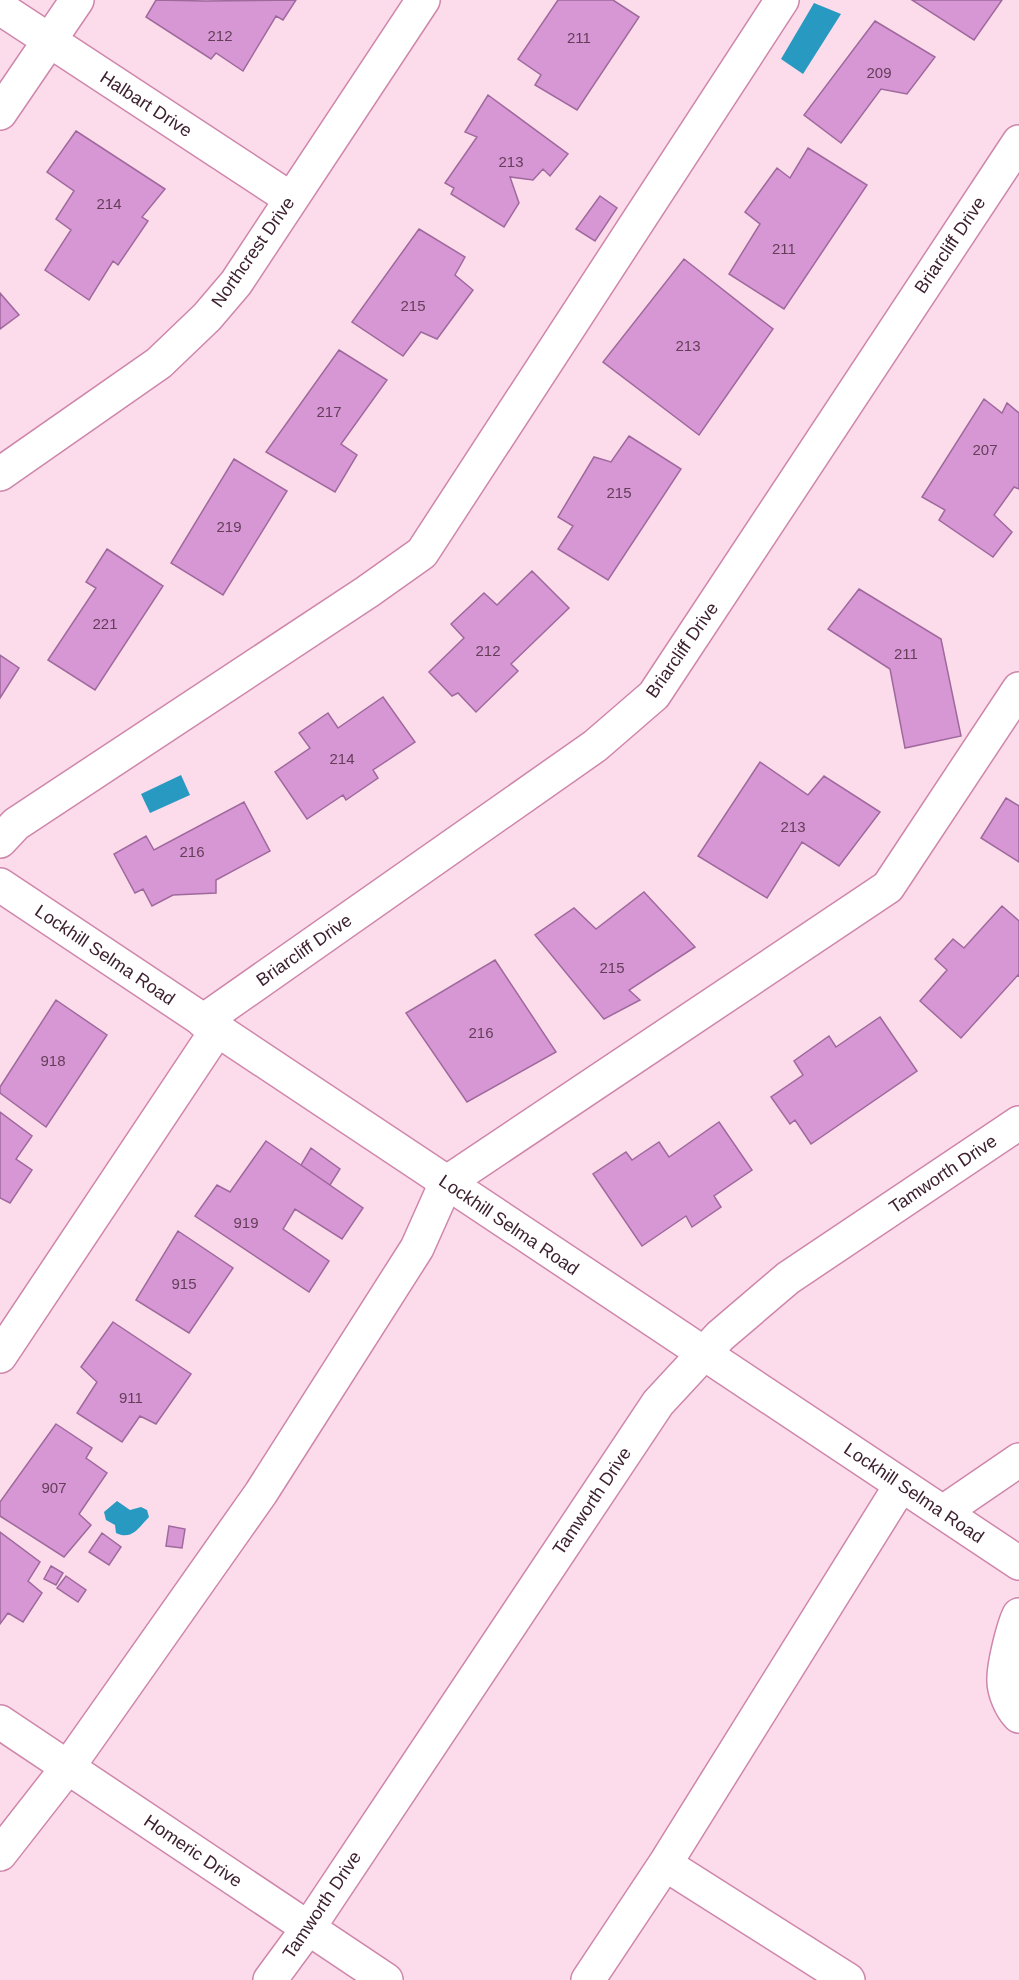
<svg xmlns="http://www.w3.org/2000/svg" width="1019" height="1980" font-family="Arial,sans-serif">
  <rect width="100%" height="100%" fill="#fcdceb"/>
  <path fill="#2899c1" d="M814,3l27,11 -38,60 -22,-15z
    M181,775l9,20 -40,18 -9,-19z
    M117,1501l13,9 11,-3 6,3 2,7c-10,10 -17,24 -33,16l-1,-8 -9,-5 -2,-8z"/>
  <path fill="#d797d5" stroke="#9f699d" stroke-width="1.5" d="M156,0l49,1 91,-1 -13,20 -7,-4 -33,55 -27,-18 -5,6 -65,-42z
    M558,0h55l26,17 -62,93 -42,-25 6,-10 -23,-16z
    M912,0h90l-28,40z
    M875,21l60,36 -28,37 -26,-5 -40,54 -37,-28z
    M488,95l80,59 -18,22 -7,-7 -10,11 -23,-3 9,26 -15,24 -53,-33 3,-6 -9,-5 32,-46 -12,-5z
    M76,131l89,58 -23,28 6,4 -30,44 -5,-4 -24,39 -44,-30 26,-40 -15,-11 18,-28 -27,-19z
    M808,148l59,37 -83,124 -55,-35 31,-50 -15,-12 32,-44 13,10z
    M600,196l17,12 -22,33 -19,-12z
    M419,229l46,28 -10,18 18,15 -36,49 -16,-7 -18,24 -51,-34z
    M684,259l89,70 -74,106 -96,-73z
    M0,293l19,22 -19,14z
    M339,350l48,30 -46,64 16,11 -22,37 -69,-40z
    M984,399l18,14 5,-10 12,10v76l-5,-2 -20,28 18,17 -19,25 -54,-37 6,-10 -23,-13z
    M629,436l52,33 -73,111 -50,-31 15,-23 -15,-9 36,-60 17,5z
    M234,459l53,32 -64,104 -52,-32z
    M107,549l56,37 -68,104 -47,-30 48,-72 -10,-6z
    M532,571l37,37 -58,56 7,7 -42,41 -18,-19 -6,3 -23,-24 35,-34 -13,-14 33,-31 13,12z
    M859,589l82,50 20,97 -56,12 -15,-79 -62,-40z
    M0,655l19,13 -19,30z
    M383,697l32,45 -42,28 5,8 -32,22 -3,-5 -36,24 -32,-47 35,-24 -11,-15 29,-20 10,15z
    M760,762l48,33 16,-19 56,36 -41,54 -37,-24 -35,56 -69,-42z
    M1006,798l13,8v56l-38,-24z
    M244,802l26,49 -54,29v13l-43,2 -21,11 -9,-17 -8,4 -21,-39 32,-18 8,14z
    M644,892l51,55 -66,43 11,10 -36,19 -69,-84 39,-27 22,21z
    M1002,906l17,15v55l-1,-1 -57,63 -41,-37 27,-31 -12,-11 18,-20 11,9z
    M495,960l61,92 -89,50 -61,-89z
    M56,1000l51,35 -61,92 -46,-34v-6z
    M880,1017l37,54 -106,73 -16,-24 -5,4 -19,-27 32,-22 -9,-14 35,-25 7,11z
    M0,1112l32,24 -16,23 16,11 -22,33 -10,-5z
    M719,1122l33,48 -38,26 7,11 -29,20 -6,-11 -44,30 -49,-72 33,-22 6,8 27,-18 10,15z
    M266,1141l97,67 -21,31 -47,-30 -12,20 46,32 -20,31 -114,-76 22,-31 13,7z
    M311,1148l29,21 -10,16 -29,-20z
    M178,1231l55,37 -44,65 -53,-33z
    M113,1322l78,52 -35,50 -16,-8 -18,26 -45,-29 20,-31 -16,-15z
    M56,1424l36,24 -6,10 21,15 -28,41 12,11 -27,32 -64,-41v-14z
    M169,1526l16,3 -3,19 -16,-2z
    M0,1532l40,30 -12,19 14,12 -19,29 -15,-9 -8,11z
    M102,1533l19,14 -12,18 -20,-13z
    M51,1566l12,7 -7,12 -12,-6z
    M66,1576l20,14 -8,12 -21,-14z"/>
  <g fill="none" stroke-linecap="round" stroke-linejoin="round">
    <defs>
      <path id="minor" d="M0,8l291,191
        M0,113l77,-113
        M0,474l159,-111 48,-46 29,-34 187,-283
        M0,841l16,-17 351,-232 55,-39 360,-553
        M203,1021l392,-275 59,-51 365,-553
        M0,1356l217,-326
        M943,1512l76,-52
        M1019,1615c-6,12 -16,53 -15,66 0,11 7,27 15,35
        M0,1722l386,258
        M0,1854l68,-87 193,-274 156,-245 29,-65 442,-296 131,-198
        M665,1864l183,116
        M270,1980l39,-53 349,-524 62,-67 68,-58 231,-155
        M588,1980l77,-116 236,-379"/>
      <path id="major" d="M0,885l1019,678"/>
    </defs>
    <use href="#minor" stroke="#ce86ab" stroke-width="36"/>
    <use href="#major" stroke="#ce86ab" stroke-width="36"/>
    <use href="#minor" stroke="#fff" stroke-width="33"/>
    <use href="#major" stroke="#fff" stroke-width="33"/>
  </g>
  <g text-anchor="middle" stroke-width="5" stroke-linejoin="round" paint-order="stroke">
    <g font-size="15" fill="#643e59">
      <text x="220" y="41">212</text>
      <text x="579" y="43">211</text>
      <text x="879" y="78">209</text>
      <text x="511" y="167">213</text>
      <text x="109" y="209">214</text>
      <text x="784" y="254">211</text>
      <text x="413" y="311">215</text>
      <text x="688" y="351">213</text>
      <text x="329" y="417">217</text>
      <text x="985" y="455">207</text>
      <text x="619" y="498">215</text>
      <text x="229" y="532">219</text>
      <text x="105" y="629">221</text>
      <text x="488" y="656">212</text>
      <text x="906" y="659">211</text>
      <text x="342" y="764">214</text>
      <text x="793" y="832">213</text>
      <text x="192" y="857">216</text>
      <text x="612" y="973">215</text>
      <text x="481" y="1038">216</text>
      <text x="53" y="1066">918</text>
      <text x="246" y="1228">919</text>
      <text x="184" y="1289">915</text>
      <text x="131" y="1403">911</text>
      <text x="54" y="1493">907</text>
    </g>
    <g font-size="18" fill="#3e2130" stroke="#fff">
      <text transform="translate(146 104) rotate(33)" y="6">Halbart Drive</text>
      <text transform="translate(950 245) rotate(-56)" y="6">Briarcliff Drive</text>
      <text transform="translate(253 252) rotate(-55)" y="6">Northcrest Drive</text>
      <text transform="translate(682 650) rotate(-55)" y="6">Briarcliff Drive</text>
      <text transform="translate(304 950) rotate(-35)" y="6">Briarcliff Drive</text>
      <text transform="translate(105 955) rotate(34)" y="6">Lockhill Selma Road</text>
      <text transform="translate(943 1174) rotate(-34)" y="6">Tamworth Drive</text>
      <text transform="translate(509 1225) rotate(34)" y="6">Lockhill Selma Road</text>
      <text transform="translate(914 1493) rotate(34)" y="6">Lockhill Selma Road</text>
      <text transform="translate(592 1501) rotate(-56)" y="6">Tamworth Drive</text>
      <text transform="translate(193 1851) rotate(34)" y="6">Homeric Drive</text>
      <text transform="translate(322 1905) rotate(-56)" y="6">Tamworth Drive</text>
    </g>
  </g>
</svg>
